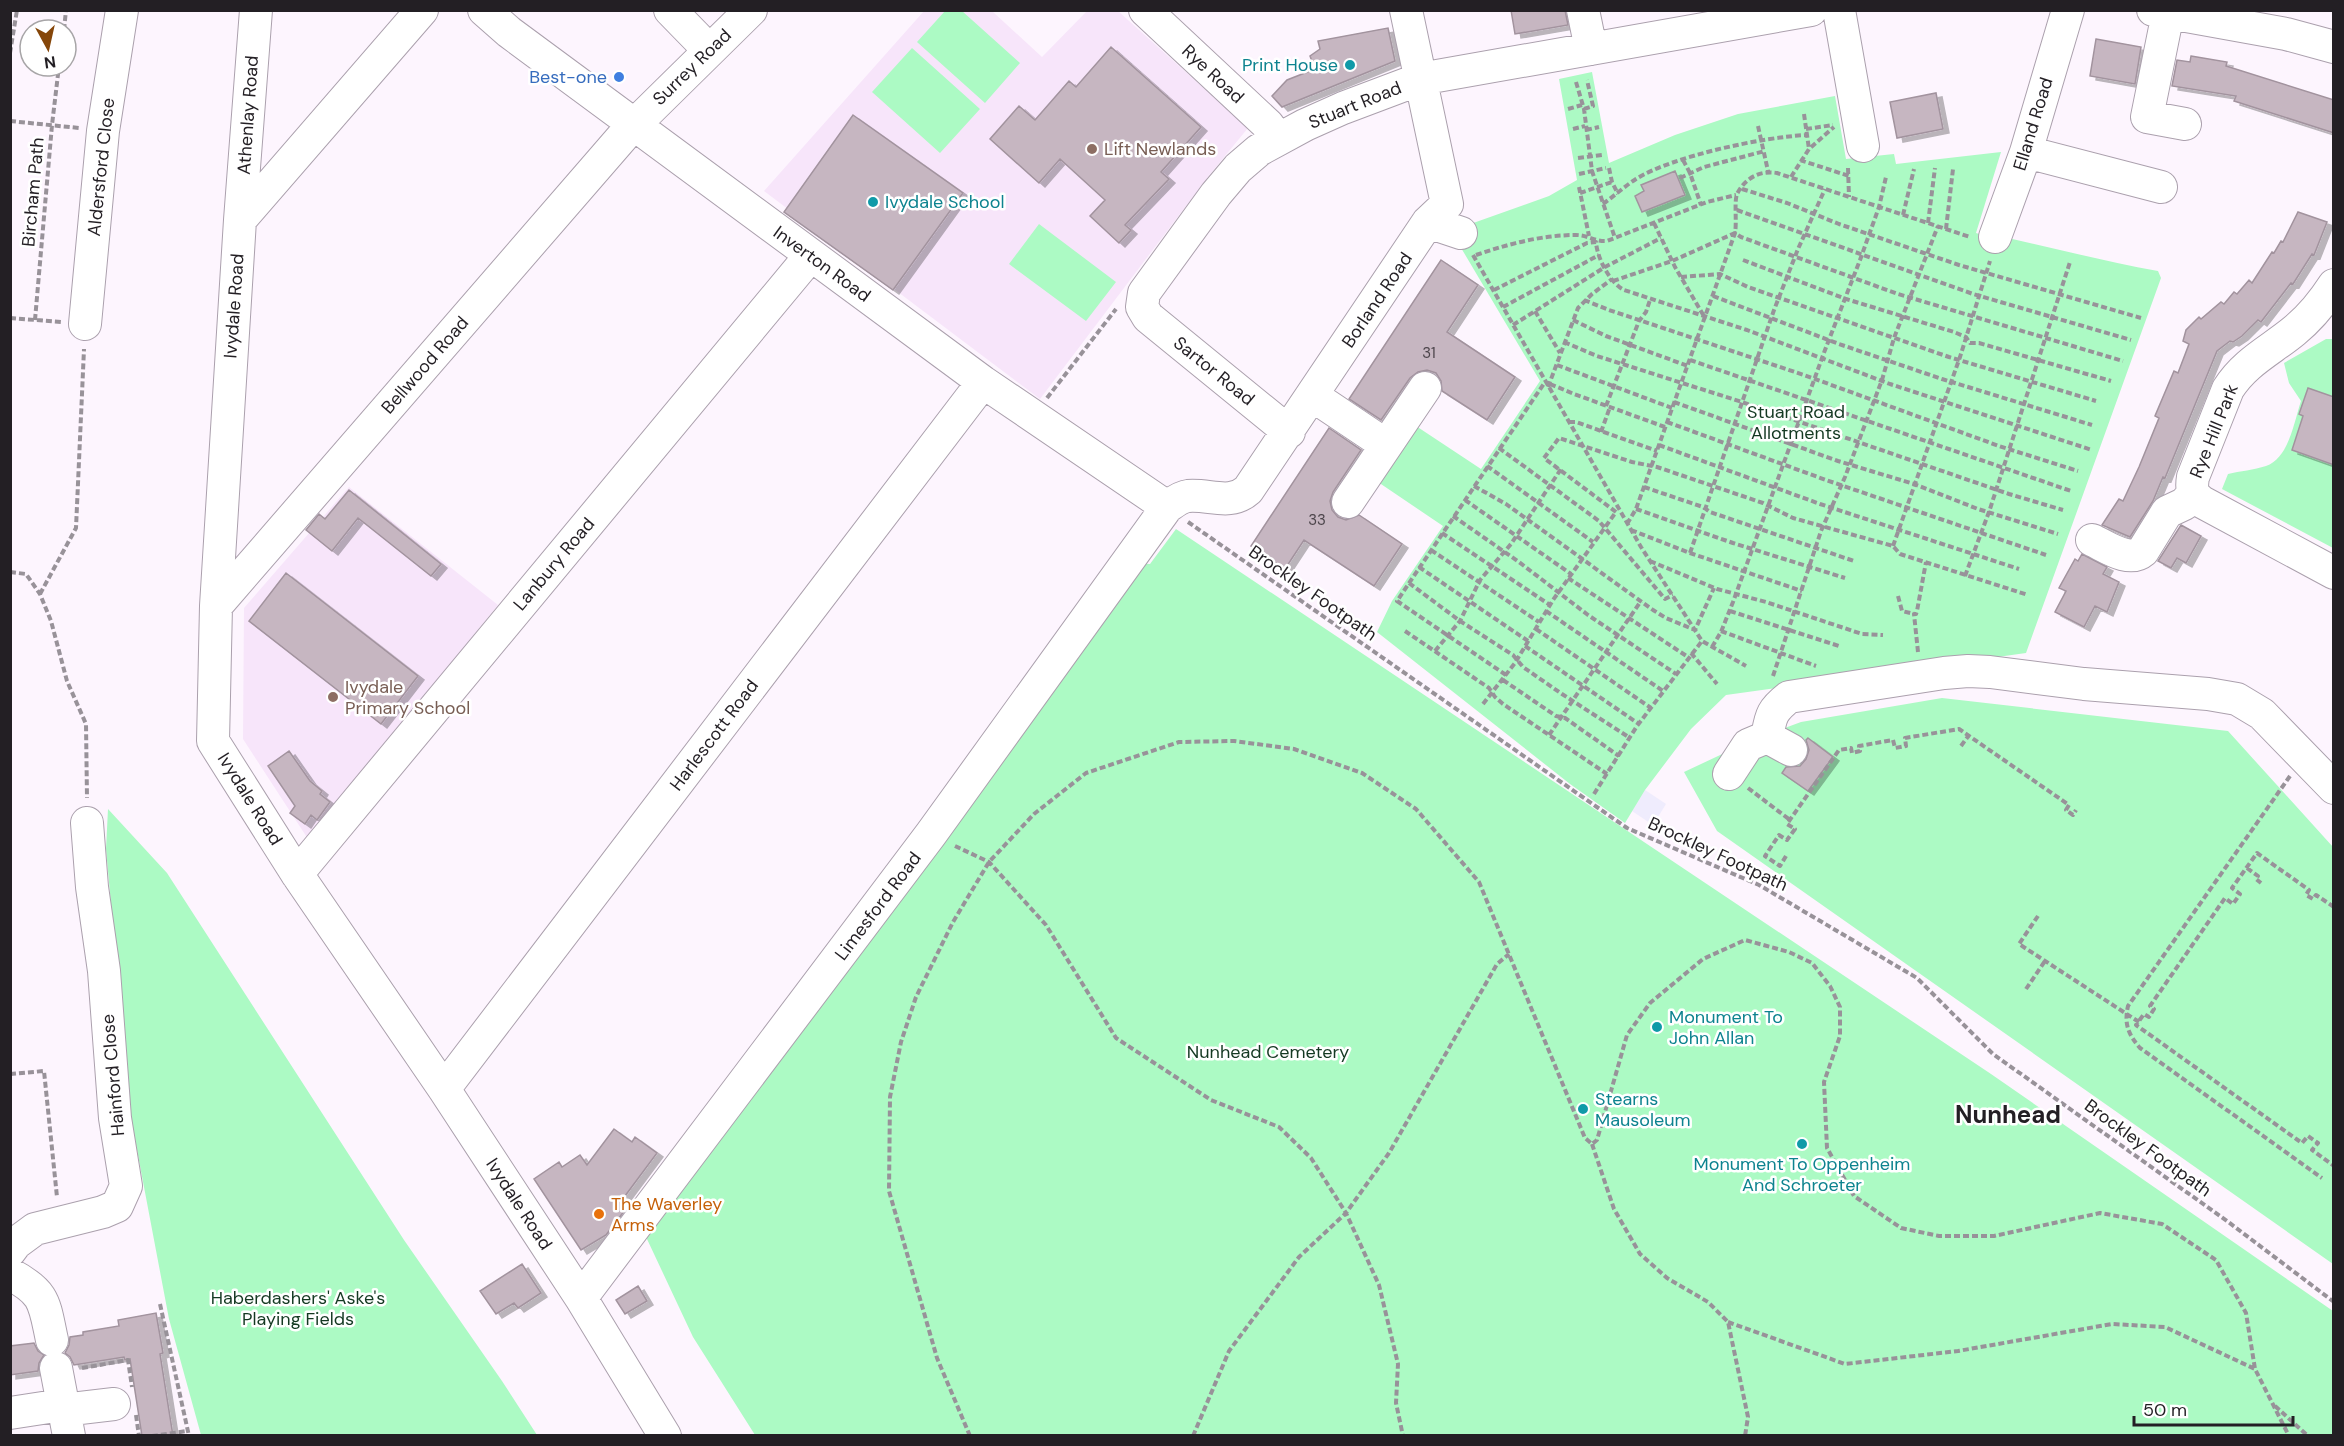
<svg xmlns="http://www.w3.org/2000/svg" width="2344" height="1446" font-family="'DM Sans',sans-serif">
  <defs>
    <filter id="shadow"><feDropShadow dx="6" dy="4" stdDeviation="0" flood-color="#0004"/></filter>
  </defs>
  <rect width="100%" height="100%" fill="#fdf5fe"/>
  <path fill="#efecfd" d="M1645,790l21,14 -13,21 -21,-14z"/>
  <path fill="#f7e5fa" d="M924,11h68l50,46 45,-46h31l130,117 -37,45 -171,226 -276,-208z
    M349,487l149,118 -190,234 -65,-100 1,-131z"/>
  <path fill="#acfac4" d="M945,11h17l58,52 -35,40 -68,-61z
    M912,48l68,61 -40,44 -68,-61z
    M1592,72l17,91 66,-28 63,-21 97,-18 11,63 48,-5 2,10 105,-12 -25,81c11,4 21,2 32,5 50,11 99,24 150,33l3,7 -135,375 -300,42 -35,34 -46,61 -20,33 -55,-39 -193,-152 15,-31 51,-75 -68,-46 38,-56 68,45 59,-88 -86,-145 8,-9 87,-31 28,-16 -18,-101z
    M1039,224l77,58 -30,39 -77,-57z
    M2326,339h7v58l-25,-8 -9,25 4,2 -11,34 41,15v83l-111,-59 6,-15c12,-3 26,-4 38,-8 23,-8 28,-44 35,-65l-12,-18 -5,-20z
    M1176,529l815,545 342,237v124h-1578l-62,-98 -54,-115 488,-659 23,1z
    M1942,698l286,33 105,116v417l-616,-433 -33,-59 66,-31 51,-19z
    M108,809l59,64 237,367 98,141 35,54h-336l-32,-116 -39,-206 -24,-264z"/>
  <path fill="#c6b6c1" stroke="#a2939e" stroke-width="1.5" filter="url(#shadow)" d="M1511,10h54l3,15 -53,9z
    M1388,28l7,33 -113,46 -10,-11 15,-16 28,-11 -5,-13 10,-7 -2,-8z
    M2096,39l45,8 -6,37 -45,-8z
    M1111,47l90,80 -40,45 8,7 -44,46 6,5 -12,13 -29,-27 15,-16 -45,-41 -21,24 -49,-44 29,-33 16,14 34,-39 7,6z
    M2191,56l36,6 -1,4 108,34v33l-100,-32 2,-5 -64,-10 5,-26 13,2z
    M1936,93l7,36 -46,9 -7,-36z
    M853,115l110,78 -70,97 -109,-78z
    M1675,171l10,24 -43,17 -7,-16 9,-5 -3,-6z
    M2298,212l29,10 -13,33 -2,-1 -19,30 -2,-1 -30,39 -3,-2 -16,16 -9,6 -3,-1 -13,10 -52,127 -2,-1 -10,24 -23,36 -28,-12 17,-26 4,2 16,-34 20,-49 -4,-2 19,-45 4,2 11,-29 -6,-3 3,-11 13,-13 2,2 20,-17 3,2 10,-12 3,2 12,-14 3,3 20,-31 2,1 7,-12 2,1z
    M1441,260l37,25 -31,47 68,45 -28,43 -45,-29 -1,-10 -5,-8 -9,-3 -9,2 -8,6 -29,42 -32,-21z
    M2308,388l26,9v68l-42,-15 11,-34 -4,-2z
    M1329,428l32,22 -28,42 -3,9 2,9 6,7 8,3 13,-5 43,29 -28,42 -70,-46 -19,29 -34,-23z
    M349,490l92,74 -10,12 -73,-58 -26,33 -26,-21 13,-16 6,5z
    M2181,525l20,11 -15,27 -9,-5 -6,10 -13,-7z
    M2082,554l25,13 -4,7 16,8 -12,30 -12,-6 -11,21 -29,-15 11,-21 -7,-3 16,-29 3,2z
    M286,573l132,103 -37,48 -132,-103z
    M1808,738l25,19 -25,34 -26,-18 4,-6 14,-1 6,-7 3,-9 -3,-10z
    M289,751l21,30 12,10 -2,3 10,8 -13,18 -6,-5 -6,9 -15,-11 5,-7 -27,-40z
    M614,1129l18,13 3,-5 22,16 -35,47 6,6 -22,29 -25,15 -47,-71 25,-17 3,5 18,-12 7,10z
    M522,1264l19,29 -23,15 -4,-5 -18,11 -16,-23z
    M638,1286l9,15 -22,13 -9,-14z
    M156,1313l7,40 -3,1 13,82h-31l-12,-77 -5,1 -1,-3 -50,8 -4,-8 -5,-4 4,-8 1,-8 13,-2v-3l36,-6 -1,-6z
    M34,1343l4,8 6,4 -5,8 -1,8 -28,4v-29z"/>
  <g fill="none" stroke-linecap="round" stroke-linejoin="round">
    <defs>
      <path id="minor" d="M256,10l-16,210 -24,386 -3,135 84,133 147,215 137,209 84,138
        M484,10l25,22 474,350 184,125
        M670,10l39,40
        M1145,10l123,115 10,14
        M1583,10l8,39
        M1839,10l24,136
        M2153,10l133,24 48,13
        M2168,13l-21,104 38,7
        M2026,152l135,35
        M240,220l182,-210
        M1428,222l33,11
        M1995,237l31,-85 42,-142
        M2334,285c-11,17 -24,33 -40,46 -23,19 -49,31 -66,58l-35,88c-2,12 -1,18 9,25l132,71
        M85,324l18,-193 19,-121
        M1313,396l73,49
        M1289,432l-141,-115 -6,-10 2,-14 72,-99 22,-26 21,-18 46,-25 38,-17 77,-29 391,-69
        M1348,502l77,-114
        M2092,540c15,7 37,23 51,11l24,-39 17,-8 9,-10
        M216,606l409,-472 126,-124
        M1767,737c4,-21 4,-26 22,-40l155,-24 24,-2 22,1 94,12 124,10 29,5 25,15 72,74
        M1729,774l19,-29 19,-8 24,13
        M297,874l514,-619
        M444,1089l539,-707
        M10,1251l6,-8 19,-14 68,-17 14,-6 9,-20 -11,-68 -11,-147 -12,-84 -5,-64
        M10,1274c36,19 34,29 42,66
        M581,1298l350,-464 236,-327c6,-4 13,-10 21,-11 22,-2 42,10 60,-6l180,-268 19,-18 -41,-194
        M56,1368l13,68
        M63,1410l51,-6
        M10,1413l52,-8"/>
    </defs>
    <use href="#minor" stroke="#aba0ad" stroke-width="34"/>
    <path stroke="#989299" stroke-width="4" stroke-dasharray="6 3" stroke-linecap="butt" d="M64,30l2,-20
      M10,53l7,-43
      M1576,82l8,27 8,62 23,67
      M1568,109l14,-4
      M1584,109l9,-3 -6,-26
      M1804,114l5,35
      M10,121l69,7
      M1758,126l10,45
      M1573,129l12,-3
      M1806,129l27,-4
      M1586,130l13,-3
      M1578,158l24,-3
      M1683,160l7,13 11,32
      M1800,160l49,16
      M1609,168l3,14 6,12
      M1848,168l1,29
      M1579,174l27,-6
      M1791,177l18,-28 25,-22
      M1680,178l24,-11 61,-16
      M1579,187l10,49
      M1742,189l45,14 52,21 120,41 182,53
      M1580,193l32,-11
      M1603,204c11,-8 22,-18 33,-25 37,-23 127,-42 171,-44
      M1737,210l236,84 158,46
      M1903,215l11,-46
      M1654,223l21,44 30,51
      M1928,223l7,-55
      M1946,229l7,-60
      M1473,255l168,292 61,94 44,25
      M1476,255c32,-11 66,-20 100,-20 12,0 19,7 31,6l100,-39 29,-7
      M1743,260l103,39 108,33 12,5 4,6h9l132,38
      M1681,277l39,-3 28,13 201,70 147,44
      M1613,281l59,-20 63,-28 6,4 157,57 225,67
      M1494,290l93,-47 9,-1c1,16 14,41 28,48l123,40 143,54 202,66
      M1713,296l126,48 103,35 150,46
      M1584,300l25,10 195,65 195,71 79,25
      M1503,307l96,-52
      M1535,311l25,42
      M10,318l51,4
      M35,320l17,-195 7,-59
      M1573,320l33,16 82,30
      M1513,325l92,-58 56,-29
      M1564,342l33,14 145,46 267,92 54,16
      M1690,360l381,131
      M1557,365l115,43
      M1550,384l24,10 91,33
      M1548,387l30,-79 14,-14 20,-15
      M1047,398l69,-89
      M1674,402l164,59 76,23 64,25 80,25
      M1606,406l33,-85 7,-9 4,-12
      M1569,422h7l81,29
      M1667,422l159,58 220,75
      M1601,432l9,-25
      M1659,445l161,59 199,65
      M1499,448l100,73 66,78 8,-4
      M1487,466l106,76
      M1474,486l32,18 147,106 13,8 29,12 19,-42
      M1644,487l59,20 7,5 144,49
      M1465,500l106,74
      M1636,509l97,34 112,35
      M1616,512l-72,-54 15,-20 73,24 25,5 106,36 30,15 100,28 7,8 128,41
      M1453,516l66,46 69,53 88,59
      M1188,522l439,306 132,57 158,93 76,76 234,167 107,81
      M1627,524l9,-15 99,-276c2,-11 -1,-31 2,-39 8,-16 23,-24 40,-21l193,64
      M1631,530l59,23 112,38
      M1442,533l108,72
      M1893,546l67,-189 30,-96
      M1431,550l108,72
      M1690,553l84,-243 24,-61 27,-60
      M1650,561l67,28 49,13 96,32 21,1
      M1419,567l109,74
      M10,572l16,2 14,20 11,27 16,60 19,43 1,74
      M1965,576l24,-64 81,-250
      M1568,578l120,79
      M1409,583l51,38 53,34 10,12 39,27 68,44
      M40,594l36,-66 8,-179
      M1898,596l4,15 12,3
      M1546,611l117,80
      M1730,611l109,35
      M1536,629l115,79
      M1405,631l84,57 6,9 8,7 104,70
      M1721,631l95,35
      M1525,646l114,78
      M1712,647l9,-15 12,-30 92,-252 35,-90 19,-53 7,-30
      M1435,651l25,-30 20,-41 31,-36 50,-75
      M1918,652l-4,-38h2l1,-3 9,-49
      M1691,653l26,31
      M1506,675l-109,-74 148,-219
      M1773,676l48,-145 24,-54 37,-97 12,-42 44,-112
      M1503,680l53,36 9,2 54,38
      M1483,704l32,-41 38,-63 63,-88
      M1549,735l92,-134
      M1961,746l8,-11
      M2290,776l-162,230c-4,18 0,28 12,42l182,130
      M1748,788l42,32
      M1594,794l43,-68 65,-85
      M955,846l34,16 57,63 70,113 95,62 68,27 32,31 35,55 33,72 19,79 -2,39 7,33
      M1786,856l-6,10 -15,-10 14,-21 8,5 8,-11 -8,-5 52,-74 12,-2 1,5 8,-2 -1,-5 34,-6 2,8 11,-2 -1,-8 54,-9 110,76 -3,5 7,5 3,-5
      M2247,868l11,8 -2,3 5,4
      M2334,907l-18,-12 -3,4 -7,-4 3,-5 -52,-37 -25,35 8,6 -7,10 -8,-6 -75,108 4,3 -5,8 -5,-3 -8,11 166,118 6,-7 10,7 -6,7 22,16
      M2038,916l-19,28 120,78
      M2026,989l19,-28
      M10,1074l34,-3 13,126
      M1592,1144l22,65 26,45 27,24 41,24 20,20 20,95 -3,19
      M160,1304l29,132
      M1728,1322l117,42 113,-13 154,-27 53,3 90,42
      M82,1368l46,-8 4,27
      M2275,1406l33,30
      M136,1415l3,21
      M152,1436l35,-5
      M970,1436l-33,-78 -48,-167 1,-94 11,-55 15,-45 37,-75 36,-60 45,-48 52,-41 93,-31 55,-1 60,8 68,24 54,36 63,73 106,256 7,6 5,-4 30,-105 23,-32 53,-44 42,-19 44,12 23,11 18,23 10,21v29l-16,46 3,66 27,48 47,32 38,8h55l106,-23 62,11 54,36 30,53 9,56 34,67
      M1193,1436l36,-85 70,-94 47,-44 43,-60 108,-189 12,-10"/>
    <use href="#minor" stroke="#fff" stroke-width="32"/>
  </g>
  <g fill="#0f9aa8" stroke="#fff" stroke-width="2">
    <circle cx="1350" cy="65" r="6"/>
    <circle cx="873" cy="202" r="6"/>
    <circle cx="1657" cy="1027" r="6"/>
    <circle cx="1583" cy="1109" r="6"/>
    <circle cx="1802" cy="1144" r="6"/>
  </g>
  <circle fill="#3f7fe0" stroke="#fff" stroke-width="2" cx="619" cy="77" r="6"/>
  <g fill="#8d6e63" stroke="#fff" stroke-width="2">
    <circle cx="1092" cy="149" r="6"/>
    <circle cx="333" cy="697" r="6"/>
  </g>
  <circle fill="#e8710a" stroke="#fff" stroke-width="2" cx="599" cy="1214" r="6"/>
  <g text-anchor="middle" stroke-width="5" stroke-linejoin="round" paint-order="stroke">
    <g font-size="15" fill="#4c454b">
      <text x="1429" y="358">31</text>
      <text x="1317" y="525">33</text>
    </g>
    <g font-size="18" fill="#0d838f" stroke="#fff" text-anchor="start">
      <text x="1338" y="71" text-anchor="end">Print House</text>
      <text x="885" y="208">Ivydale School</text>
      <text x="1669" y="1023">Monument To<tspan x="1669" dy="21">John Allan</tspan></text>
      <text x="1595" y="1105">Stearns<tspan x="1595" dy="21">Mausoleum</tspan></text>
      <text x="1802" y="1170" text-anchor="middle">Monument To Oppenheim<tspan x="1802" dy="21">And Schroeter</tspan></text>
    </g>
    <g font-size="18" fill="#231f24" stroke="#fff">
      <text transform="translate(692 67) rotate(-44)" y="6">Surrey Road</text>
      <text transform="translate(1213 74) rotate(43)" y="6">Rye Road</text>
      <text transform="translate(1355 105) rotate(-22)" y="6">Stuart Road</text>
      <text transform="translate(248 115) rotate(-86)" y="6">Athenlay Road</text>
      <text transform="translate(2033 124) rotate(-73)" y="6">Elland Road</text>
      <text transform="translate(101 167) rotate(-84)" y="6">Aldersford Close</text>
      <text transform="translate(33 192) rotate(-85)" y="6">Bircham Path</text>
      <text transform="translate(822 264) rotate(36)" y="6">Inverton Road</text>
      <text transform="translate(1377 300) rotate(-56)" y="6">Borland Road</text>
      <text transform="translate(234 306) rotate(-86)" y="6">Ivydale Road</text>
      <text transform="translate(425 365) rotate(-49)" y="6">Bellwood Road</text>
      <text transform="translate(1214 371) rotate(39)" y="6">Sartor Road</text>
      <text transform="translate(2214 431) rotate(-68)" y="6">Rye Hill Park</text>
      <text transform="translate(554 564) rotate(-50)" y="6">Lanbury Road</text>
      <text transform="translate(1313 593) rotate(35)" y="6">Brockley Footpath</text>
      <text transform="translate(714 735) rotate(-53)" y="6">Harlescott Road</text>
      <text transform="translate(250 799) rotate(58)" y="6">Ivydale Road</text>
      <text transform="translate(1718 854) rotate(25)" y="6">Brockley Footpath</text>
      <text transform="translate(878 906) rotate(-53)" y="6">Limesford Road</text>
      <text transform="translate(113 1075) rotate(-95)" y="6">Hainford Close</text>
      <text transform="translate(2148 1148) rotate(36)" y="6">Brockley Footpath</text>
      <text transform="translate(519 1204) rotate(57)" y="6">Ivydale Road</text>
    </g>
    <g font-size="18" fill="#366cbe" stroke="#fff" text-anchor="end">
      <text x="607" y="83">Best-one</text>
    </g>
    <g font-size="18" fill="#785e54" stroke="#fff" text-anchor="start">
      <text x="1104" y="155">Lift Newlands</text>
      <text x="345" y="693">Ivydale<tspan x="345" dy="21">Primary School</tspan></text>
    </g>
    <g font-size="18" fill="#143922" stroke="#fff">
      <text x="1796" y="418">Stuart Road<tspan x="1796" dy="21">Allotments</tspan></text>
      <text x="1268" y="1058">Nunhead Cemetery</text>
      <text x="298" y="1304">Haberdashers' Aske's<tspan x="298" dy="21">Playing Fields</tspan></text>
    </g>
    <g font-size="18" fill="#c56008" stroke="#fff" text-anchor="start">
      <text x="611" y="1210">The Waverley<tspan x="611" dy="21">Arms</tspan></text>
    </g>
    <g font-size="24" font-weight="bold" fill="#231f24" stroke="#fff">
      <text x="2008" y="1123">Nunhead</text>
    </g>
  </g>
  <rect width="2344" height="1446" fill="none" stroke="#231f24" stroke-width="24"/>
  <g transform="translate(48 48) rotate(172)"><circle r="28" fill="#ffffff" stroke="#a7a5a7" stroke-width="1.5"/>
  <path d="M0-4.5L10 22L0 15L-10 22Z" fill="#854609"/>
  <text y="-9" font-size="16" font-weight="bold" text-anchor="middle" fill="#231f24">N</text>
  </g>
  <path d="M2134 1416v9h159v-9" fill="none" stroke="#231f24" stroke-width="3"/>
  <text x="2143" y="1416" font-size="18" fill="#231f24" stroke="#ffffff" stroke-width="4.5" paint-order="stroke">50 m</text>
</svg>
